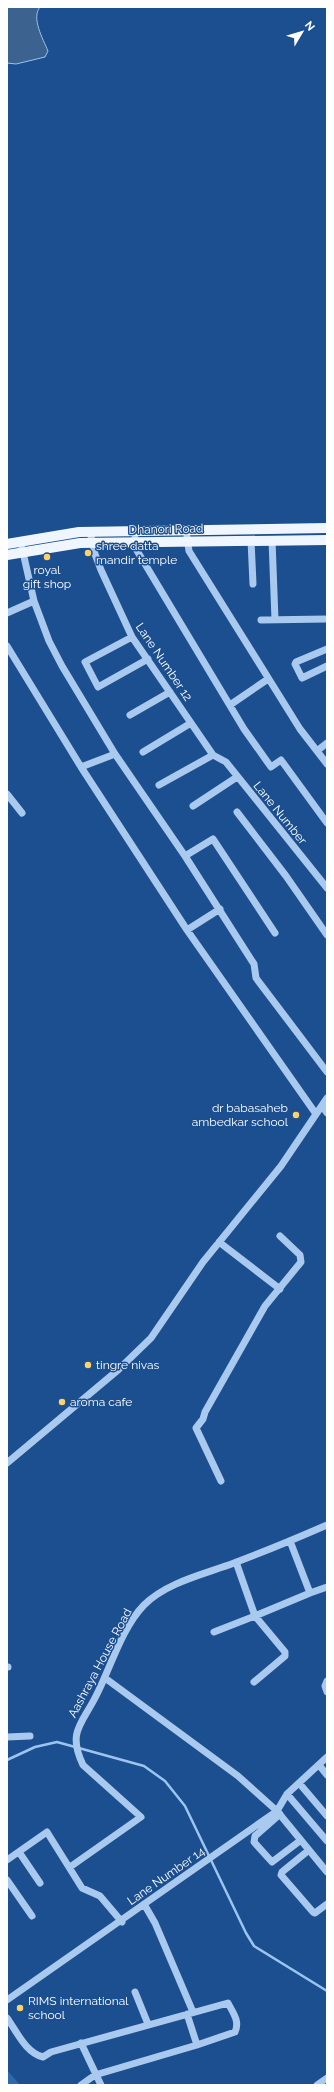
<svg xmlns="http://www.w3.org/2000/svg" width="334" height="2092" font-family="Raleway,sans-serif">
  <rect width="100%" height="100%" fill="#1b4f8f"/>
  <path fill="#2e69ad" d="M7,2070l13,15h-13z"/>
  <path fill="#3c6290" stroke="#9cc4f0" d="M7,7h33c-9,11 3,32 8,44l-3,6 -29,7 -9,-1z"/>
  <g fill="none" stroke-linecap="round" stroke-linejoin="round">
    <path stroke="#9cc4f0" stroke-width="2.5" d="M7,1760l28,-13 22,-5 87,24 21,15 20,25 61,127 8,13 73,45"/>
    <path stroke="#a9c9ee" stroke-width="7" d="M90,532l5,22 6,16 31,67 81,118 13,7 101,126
      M187,537l2,14 111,178 27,35
      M135,538l1,11 108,180 27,38 10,-7 46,63
      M251,540l2,44
      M272,540l3,80
      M34,601l15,40 13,25 53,88 70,102 69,108 2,14 71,94
      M7,613l27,-12 -12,-53
      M261,620l66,-1
      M132,637l-47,25 13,25 50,-28
      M7,646l74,121 106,163 129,184
      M327,649l-31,13 -1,2 7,14 25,-12
      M230,705l38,-26
      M130,715l40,-23
      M317,751l10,-8
      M143,752l48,-29
      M81,767l34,-13
      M159,785l54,-30
      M7,794l15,19
      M193,806l44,-29
      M237,812l49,64 41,59
      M185,856l28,-17 62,94
      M187,930l33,-21
      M322,1106l5,7
      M219,1242l61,47
      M7,1463l111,-93 33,-32 52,-76 78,-96 46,-68
      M221,1481l-25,-53 7,-9 2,-7 60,-106 36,-44 -1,-7 -20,-19
      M290,1541l20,52 17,-6
      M236,1562l19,54 55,-23
      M214,1632l41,-16 30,36v4l-31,26
      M7,1667h1
      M105,1678l133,98 39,35 50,61
      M327,1681l-2,5 2,6
      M7,1737l23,-1
      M319,1765l8,10
      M299,1783l28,33
      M287,1794l40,47
      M280,1814l-25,22 -1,6 18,20 29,-22
      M309,1850l-27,22 -1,3 32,37 2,1 12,-9
      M19,1852l21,31
      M7,1860l40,-28 35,56 18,8 22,26
      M70,1867l71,-50 -58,-52c-16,-33 -1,-41 13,-69 15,-29 25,-67 48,-91 23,-23 61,-31 90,-42 32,-12 63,-25 93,-38
      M7,1880l25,36
      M144,1904l11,19 38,89
      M135,1992l13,32
      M7,2000l270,-189 10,-17 40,-37
      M187,2014l10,31
      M7,2018c10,14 19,35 36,39l8,-5 177,-49c5,10 12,18 7,29l-38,13 -102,30 -14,10
      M81,2043l20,42
      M317,2085l10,-7"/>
    <path stroke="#f0f6ff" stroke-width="10" d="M7,544l72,-12 248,-4
      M7,555l73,-12 247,-3"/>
  </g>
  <g fill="#ffd166" stroke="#1b4f8f" stroke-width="1.5">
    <circle cx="88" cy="553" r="4"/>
    <circle cx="47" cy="557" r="4"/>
    <circle cx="296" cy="1115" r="4"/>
    <circle cx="88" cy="1365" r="4"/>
    <circle cx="62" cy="1402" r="4"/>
    <circle cx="20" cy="2008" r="4"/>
  </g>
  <g text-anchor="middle" stroke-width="3" stroke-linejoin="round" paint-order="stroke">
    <g font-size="12" fill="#fff" stroke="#1b4f8f">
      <text transform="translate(166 529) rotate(-1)" y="4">Dhanori Road</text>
      <text transform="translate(164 662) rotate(56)" y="4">Lane Number 12</text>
      <text transform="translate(280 813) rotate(51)" y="4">Lane Number</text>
      <text transform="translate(100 1663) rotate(-62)" y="4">Aashraya House Road</text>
      <text transform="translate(166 1876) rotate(-35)" y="4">Lane Number 14</text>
    </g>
    <g font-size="12" fill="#fff" stroke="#1b4f8f" text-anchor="start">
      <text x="96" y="550">shree datta<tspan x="96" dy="14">mandir temple</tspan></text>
      <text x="47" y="574" text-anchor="middle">royal<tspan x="47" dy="14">gift shop</tspan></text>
      <text x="288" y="1112" text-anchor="end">dr babasaheb<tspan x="288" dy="14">ambedkar school</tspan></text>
      <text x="96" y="1369">tingre nivas</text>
      <text x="70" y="1406">aroma cafe</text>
      <text x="28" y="2005">RIMS international<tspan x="28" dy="14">school</tspan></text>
    </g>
  </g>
  <rect width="334" height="2092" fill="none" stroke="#ffffff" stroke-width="16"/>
  <g transform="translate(302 32) rotate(52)" stroke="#1b4f8f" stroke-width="3" paint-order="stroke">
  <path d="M0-3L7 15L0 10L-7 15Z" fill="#ffffff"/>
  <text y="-6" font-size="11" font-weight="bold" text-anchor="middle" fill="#ffffff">N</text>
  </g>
</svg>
